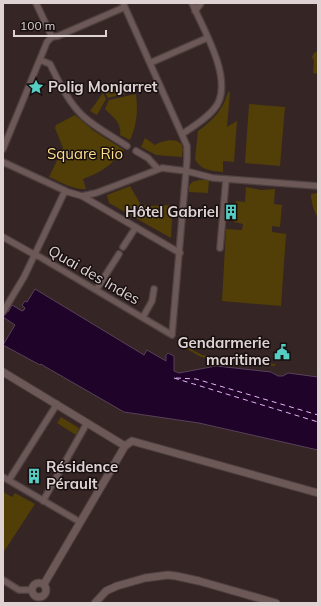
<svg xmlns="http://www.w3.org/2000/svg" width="321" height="606" font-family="Mulish,sans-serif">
  <rect width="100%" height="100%" fill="#352524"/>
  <path fill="#513f07" d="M318,51v23l-5,-1 1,-12 -2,-4 2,-4z
    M133,85l2,6 -27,7 -3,-6z
    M228,92h2l-3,35 10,-6 -3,41 -11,-1v11c-11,-1 -23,-2 -28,-13l3,-28c15,-11 25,-21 30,-39z
    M103,93l3,6 -9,16 -7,-4z
    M136,94c2,16 1,31 -6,46l-10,-5c2,-12 -7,-18 -15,-26l4,-9z
    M249,104l36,3 -5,59 -35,-3z
    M75,115l19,16 30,19c-11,14 -24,23 -41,29l3,10c-13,1 -25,-7 -37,-12l14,-29 -8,-20 1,-3z
    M145,138l10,7c6,-4 20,-8 26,-1 3,4 1,9 1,13l-26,-2 -15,-8z
    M199,180h10l-1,13 -19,-1v-6l3,-4z
    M130,186l11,19 8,1 24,-1 -2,33 -62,-35 -2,-8z
    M246,187l15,3 14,-1 -1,15 8,1 -2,22 -8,-1v6l15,2 -1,1 -5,71 -59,-5 4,-72 16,1 1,-6 -9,-2 2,-21 9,1z
    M318,193v25c-4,-7 -7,-16 -7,-24z
    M178,342l24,13 73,9v2l-74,-9 -23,-13z
    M61,417l18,11 -3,7 -19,-12z
    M3,492l9,5 3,-4 20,11 -32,49z"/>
  <path fill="#1f0328" stroke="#58415b" d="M35,289l109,66 3,-5 19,11v-6l2,-2 6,3v15l5,2 37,-7 55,6 7,4h5l5,-3 30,4v73l-119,-27 -75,-11 -80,-46 -3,-2 -1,1 -37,-20 12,-20 -12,-8v-8l5,3 4,-7 10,6 2,-1 1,-2 -3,-3 3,-4 2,1z"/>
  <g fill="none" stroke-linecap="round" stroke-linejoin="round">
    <path stroke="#e7b4f8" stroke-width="1" stroke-dasharray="5 4" stroke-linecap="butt" d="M174,378l144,44
      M176,378l20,1 122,36"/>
    <defs>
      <path id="minor" d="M36,3l16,34
        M195,11l6,-8
        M52,37l6,-1 67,-29
        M40,60l10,4c9,18 18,38 33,52 13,12 29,20 44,30
        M150,63l57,-25
        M182,134c11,-7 32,-20 37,-33 11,-28 -16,-72 -27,-98
        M3,149l44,-107 5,-5
        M136,151l12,7 10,11
        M3,162l65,30 14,4 98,57
        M82,196l14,-3 66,-25 24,3 27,7 105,8
        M3,237l32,18 5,2 132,78 15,-175v-14l-64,-143
        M123,247l13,-20
        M220,248l6,-69
        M96,290l23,-36
        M3,312l21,-35 41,-86
        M143,317l9,-16 2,-12
        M3,477l77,45
        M9,480l48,-76
        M43,501l44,-78
        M3,580l16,10h13"/>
      <path id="tertiary" d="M3,372l122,74
        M32 590a7 7 0 1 1 14 0a7 7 0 1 1-14 0Z
        M44,584l81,-138 7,-5 186,52
        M95,603l11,-12 11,-5 28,-8 23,-3 8,1 23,5 77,22"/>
    </defs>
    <use href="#minor" stroke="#4e4140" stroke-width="8"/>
    <use href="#tertiary" stroke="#4e4140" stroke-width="9"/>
    <use href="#minor" stroke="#6b5857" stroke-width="5.5"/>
    <use href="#tertiary" stroke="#6b5857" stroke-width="7"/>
  </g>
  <defs>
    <symbol id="sight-bare" viewBox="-9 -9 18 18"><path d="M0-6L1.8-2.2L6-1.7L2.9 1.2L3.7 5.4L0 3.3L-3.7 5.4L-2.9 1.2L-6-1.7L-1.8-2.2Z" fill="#55cec4" stroke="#181010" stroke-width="2.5" paint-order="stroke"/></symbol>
    <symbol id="building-bare" viewBox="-9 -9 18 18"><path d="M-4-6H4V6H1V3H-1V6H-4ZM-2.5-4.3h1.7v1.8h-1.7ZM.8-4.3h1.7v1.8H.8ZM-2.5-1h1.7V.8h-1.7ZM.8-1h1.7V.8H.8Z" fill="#55cec4" stroke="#181010" stroke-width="2.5" paint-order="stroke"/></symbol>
    <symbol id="civic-bare" viewBox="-9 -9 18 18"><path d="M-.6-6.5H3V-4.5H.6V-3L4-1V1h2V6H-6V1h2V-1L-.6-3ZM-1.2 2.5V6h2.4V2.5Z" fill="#55cec4" stroke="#181010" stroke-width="2.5" paint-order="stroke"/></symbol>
  </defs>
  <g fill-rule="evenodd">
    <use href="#sight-bare" x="25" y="76" width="22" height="22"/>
    <use href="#building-bare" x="220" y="201" width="22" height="22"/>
    <use href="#civic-bare" x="271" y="341" width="22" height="22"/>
    <use href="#building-bare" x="23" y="465" width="22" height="22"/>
  </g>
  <g text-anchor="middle" stroke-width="3" stroke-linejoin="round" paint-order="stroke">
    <g font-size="15" font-weight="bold" fill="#ded3d2" stroke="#181010" text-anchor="start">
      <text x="48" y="92">Polig Monjarret</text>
      <text x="219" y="217" text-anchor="end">Hôtel Gabriel</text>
      <text x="270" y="348" text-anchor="end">Gendarmerie<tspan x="270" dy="17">maritime</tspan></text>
      <text x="46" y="472">Résidence<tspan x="46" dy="17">Pérault</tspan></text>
    </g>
    <g font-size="15" fill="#fdde8c" stroke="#181010">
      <text x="85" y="159">Square Rio</text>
    </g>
    <g font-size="15" fill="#ded3d2" stroke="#181010">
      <text transform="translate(94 275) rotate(30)" y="5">Quai des Indes</text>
    </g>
  </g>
  <rect width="321" height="606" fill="none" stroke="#ded3d2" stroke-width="8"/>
  <path d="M14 30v6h92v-6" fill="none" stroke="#ded3d2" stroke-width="2"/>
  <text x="20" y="30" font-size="12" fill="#ded3d2" stroke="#181010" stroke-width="3" paint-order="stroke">100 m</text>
</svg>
